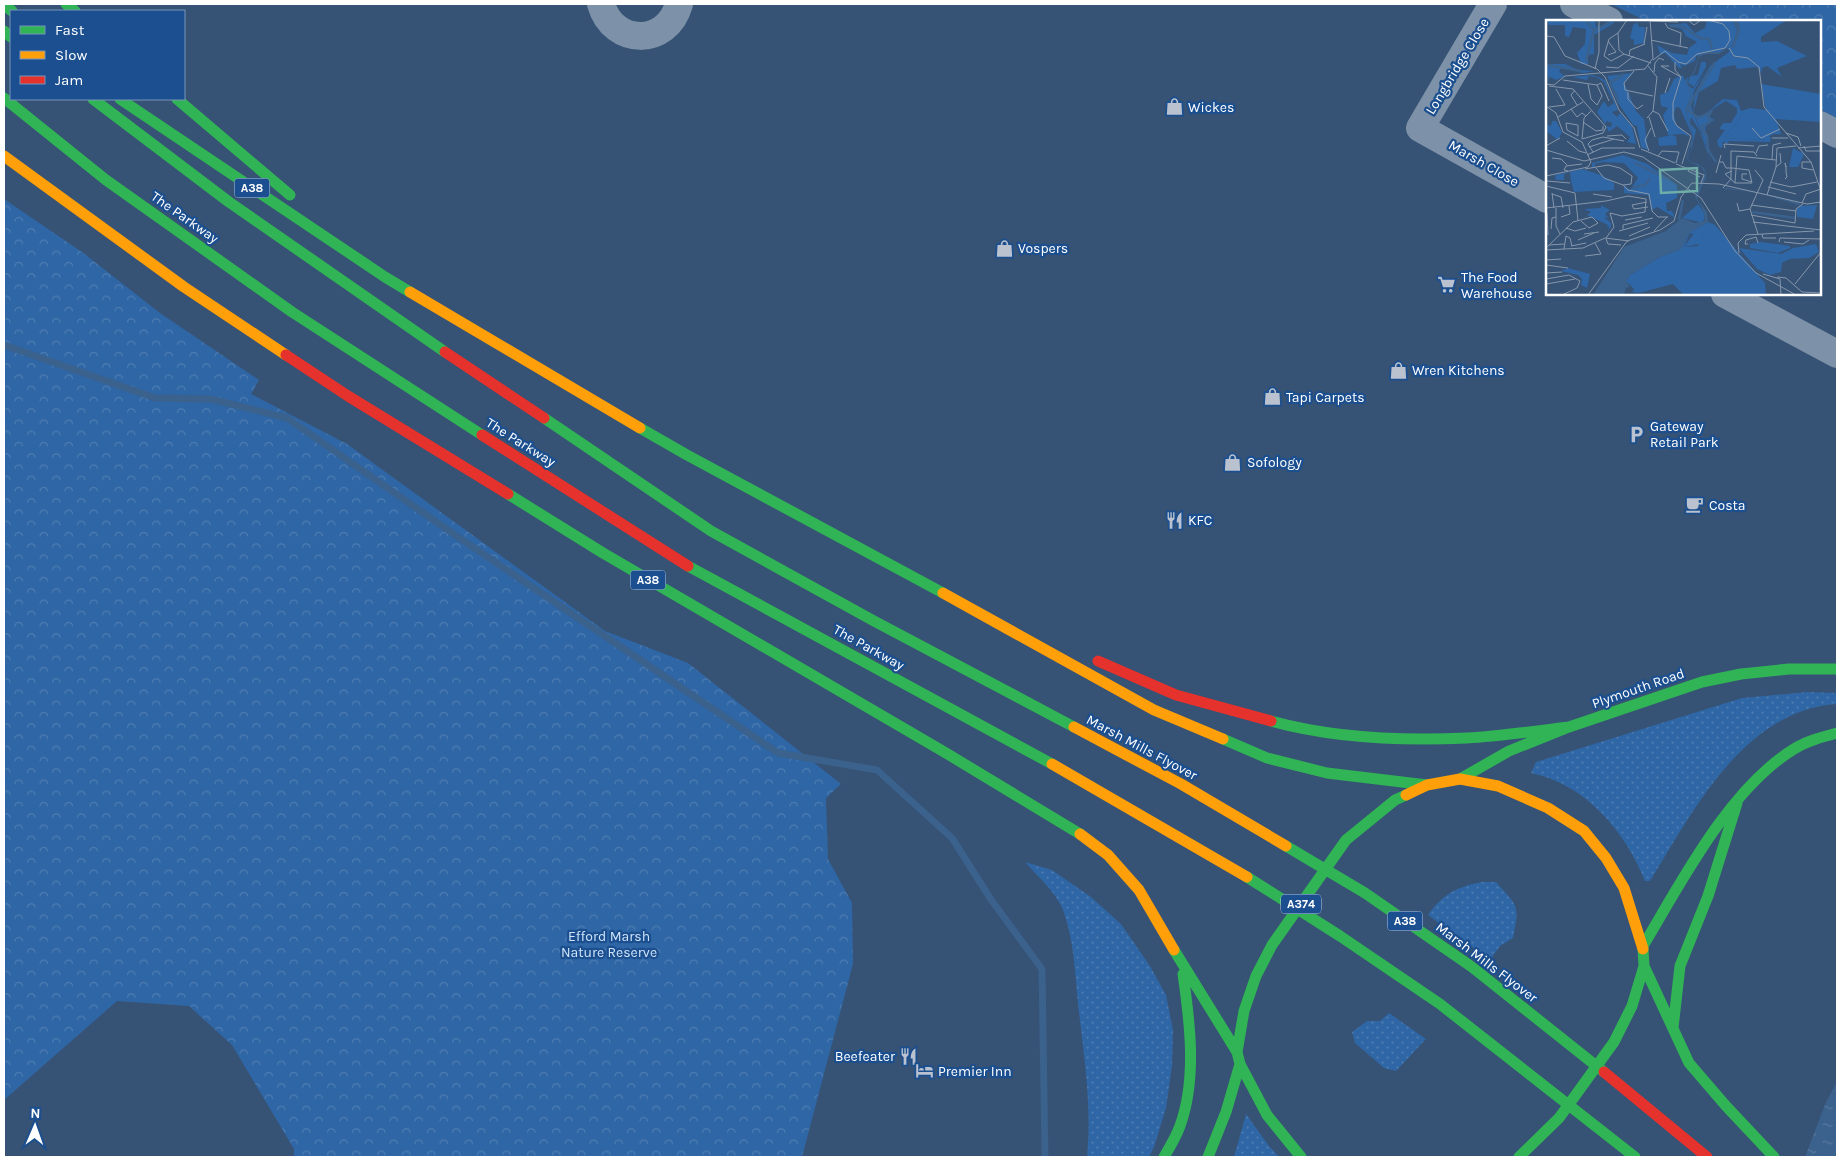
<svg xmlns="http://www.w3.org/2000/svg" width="1841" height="1161" font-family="Karla,sans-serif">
  <defs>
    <pattern id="grass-dots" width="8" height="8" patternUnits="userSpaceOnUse" patternTransform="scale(1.25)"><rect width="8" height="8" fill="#2f66a5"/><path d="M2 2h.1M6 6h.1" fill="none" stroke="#4e7db2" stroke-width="1.8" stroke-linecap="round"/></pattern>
    <pattern id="forest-crowns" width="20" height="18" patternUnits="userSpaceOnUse" patternTransform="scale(1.25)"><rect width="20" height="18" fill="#2f66a5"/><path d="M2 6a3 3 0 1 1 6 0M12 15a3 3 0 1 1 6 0" fill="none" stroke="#4e7db2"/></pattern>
    <pattern id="water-ripples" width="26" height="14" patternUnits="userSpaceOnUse" patternTransform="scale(1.25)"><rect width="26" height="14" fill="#3b618d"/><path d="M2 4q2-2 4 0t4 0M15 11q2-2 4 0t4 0" fill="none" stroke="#58799e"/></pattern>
  </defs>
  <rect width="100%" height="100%" fill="#365274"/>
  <path fill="url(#grass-dots)" d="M1807,692l30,1v11c-93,6 -144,107 -187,177h-5c-20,-50 -60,-97 -114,-108l5,-11 206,-64z
    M1025,862l27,8 39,27 30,27 29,42 16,29 7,35 -1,36 -6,42 -12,39 -5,10h-62c5,-50 -3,-102 -9,-153 -3,-31 -4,-64 -15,-94 -8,-19 -25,-33 -38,-48z
    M1482,882h14c22,25 24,22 17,56l-13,8 -10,14 -62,-45c15,-21 28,-28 54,-33z
    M1389,1013l37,26 -30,32 -12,-3 -29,-25 -3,-11 15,-11h13z
    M1246,1114l23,32 10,11h-45z"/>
  <path fill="url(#forest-crowns)" d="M1611,4h226v114l-17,-9v-88h-174z
    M4,199l78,53 78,61 99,67 -8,14 96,50 258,187 83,32 153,121 -15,14 2,61 24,44 1,61 -51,193h-508v-8l-62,-104 -43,-39 -72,-5 -113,99z"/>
  <path fill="url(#water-ripples)" d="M1837,1082v75h-32l21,-55z"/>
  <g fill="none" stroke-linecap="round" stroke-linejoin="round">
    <path stroke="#3b618d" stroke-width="7" d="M4,345l151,53 56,1 76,19 168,117 323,218 99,17 75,68 40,63 50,68 3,188"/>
    <path stroke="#7d92a8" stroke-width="28" d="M601,4c12,42 66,43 78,0
      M1493,4l-73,124 127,71
      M1574,4l35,17
      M1820,125l17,9
      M1725,294l112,60"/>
    <path stroke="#30b455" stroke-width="11" d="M66,4l9,7
      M4,5l8,6
      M4,31l7,6
      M4,98l102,82 186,132 190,123
      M93,99l136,103 216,150
      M120,99l265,178 25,15
      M177,99l113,96
      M544,418l167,113 163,90 200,106
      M640,428l47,27 256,138
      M508,494l95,59 343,200 134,81
      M688,566l364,198
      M1271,721c62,17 132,20 196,17 34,-2 68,-7 102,-11
      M1223,739l44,19 60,15 100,12
      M1460,779l49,-28 60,-24 133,-45 39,-8 48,-5h48
      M1643,946c39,-65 86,-157 151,-197 13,-8 28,-12 43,-16
      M1174,950l63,102
      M1644,966l45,97 37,43 48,51
      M1673,1028l7,-62 28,-70 29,-93
      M1164,1157c6,-10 12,-20 16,-31 17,-47 10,-103 3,-152
      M1208,1157l18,-45 14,-48
      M1301,1157l-34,-42 -27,-51 -3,-12 7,-41 12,-35 16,-31 74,-105 49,-40 11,-5
      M1519,1157l40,-39 55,-76 18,-36 12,-40 -1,-17"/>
    <path stroke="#ff9f0a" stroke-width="11" d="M4,156l180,131 102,68
      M410,292l230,136
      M943,593l211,117 69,29
      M1406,795l21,-10 33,-6 38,7 50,22 36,23 22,27 18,30 19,61
      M1080,834l28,21 31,35 35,60"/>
    <path stroke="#e5322d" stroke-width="11" d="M445,352l99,66
      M286,355l62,41 160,98
      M482,435l206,131
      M1098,661l78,34 95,26"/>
    <path stroke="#30b455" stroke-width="11" d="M1286,846l79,47 107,74 132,105
      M1247,877l93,59 100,68 195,153"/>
    <path stroke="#ff9f0a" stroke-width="11" d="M1074,727l107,57 105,62
      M1052,764l195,113"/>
    <path stroke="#e5322d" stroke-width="11" d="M1604,1072l103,85"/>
  </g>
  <defs>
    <symbol id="shop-bare" viewBox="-9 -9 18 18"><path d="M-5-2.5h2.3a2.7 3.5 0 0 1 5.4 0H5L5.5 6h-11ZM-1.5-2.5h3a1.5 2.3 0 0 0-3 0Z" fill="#b9c2ce" stroke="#1b4f8f" stroke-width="2.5" paint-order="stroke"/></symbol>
    <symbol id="supermarket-bare" viewBox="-9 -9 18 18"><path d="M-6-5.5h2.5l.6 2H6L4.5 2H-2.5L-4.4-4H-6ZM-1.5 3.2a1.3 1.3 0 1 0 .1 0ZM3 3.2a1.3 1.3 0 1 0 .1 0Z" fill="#b9c2ce" stroke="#1b4f8f" stroke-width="2.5" paint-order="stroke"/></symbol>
    <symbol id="parking-bare" viewBox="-9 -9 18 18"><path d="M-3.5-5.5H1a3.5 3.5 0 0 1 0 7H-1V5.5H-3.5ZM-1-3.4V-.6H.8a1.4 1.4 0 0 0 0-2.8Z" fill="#b9c2ce" stroke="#1b4f8f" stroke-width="2.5" paint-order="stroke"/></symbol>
    <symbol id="cafe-bare" viewBox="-9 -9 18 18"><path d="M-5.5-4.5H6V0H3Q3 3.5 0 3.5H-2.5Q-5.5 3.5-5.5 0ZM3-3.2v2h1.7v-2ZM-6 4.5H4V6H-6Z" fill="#b9c2ce" stroke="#1b4f8f" stroke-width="2.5" paint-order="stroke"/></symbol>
    <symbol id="restaurant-bare" viewBox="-9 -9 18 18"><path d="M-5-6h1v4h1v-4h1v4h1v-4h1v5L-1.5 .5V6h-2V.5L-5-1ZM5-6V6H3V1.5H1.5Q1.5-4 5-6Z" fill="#b9c2ce" stroke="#1b4f8f" stroke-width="2.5" paint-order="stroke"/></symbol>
    <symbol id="hotel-bare" viewBox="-9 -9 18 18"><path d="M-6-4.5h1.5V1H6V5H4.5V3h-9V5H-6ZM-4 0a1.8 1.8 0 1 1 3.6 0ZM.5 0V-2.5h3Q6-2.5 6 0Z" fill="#b9c2ce" stroke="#1b4f8f" stroke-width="2.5" paint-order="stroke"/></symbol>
  </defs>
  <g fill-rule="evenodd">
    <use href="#shop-bare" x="1162" y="94" width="25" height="25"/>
    <use href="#shop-bare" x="992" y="236" width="25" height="25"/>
    <use href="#supermarket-bare" x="1434" y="272" width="25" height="25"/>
    <use href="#shop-bare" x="1386" y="358" width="25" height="25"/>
    <use href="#shop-bare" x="1260" y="384" width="25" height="25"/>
    <use href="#parking-bare" x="1624" y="422" width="25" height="25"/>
    <use href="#shop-bare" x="1220" y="450" width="25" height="25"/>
    <use href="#cafe-bare" x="1682" y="492" width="25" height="25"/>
    <use href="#restaurant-bare" x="1162" y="508" width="25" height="25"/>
    <use href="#restaurant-bare" x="896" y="1044" width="25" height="25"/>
    <use href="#hotel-bare" x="912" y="1058" width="25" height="25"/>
  </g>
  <g text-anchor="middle" stroke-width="4.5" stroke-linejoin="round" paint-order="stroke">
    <g fill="#1b4f8f" stroke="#bbcadd" stroke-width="1">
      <rect x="234.5" y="178.5" width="35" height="19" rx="4"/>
      <rect x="630.5" y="570.5" width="35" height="19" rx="4"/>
      <rect x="1281" y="894.5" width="40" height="19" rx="4"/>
      <rect x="1387.5" y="911.5" width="35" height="19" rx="4"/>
    </g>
    <g font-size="12" font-weight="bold" fill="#fff">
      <text x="252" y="192">A38</text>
      <text x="648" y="584">A38</text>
      <text x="1301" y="908">A374</text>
      <text x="1405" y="925">A38</text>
    </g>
    <g font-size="14" fill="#fff" stroke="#1b4f8f">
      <text transform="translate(1457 66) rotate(-59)" y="5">Longbridge Close</text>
      <text transform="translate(1484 163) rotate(30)" y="5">Marsh Close</text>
      <text transform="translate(185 217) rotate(35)" y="5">The Parkway</text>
      <text transform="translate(521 442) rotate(32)" y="5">The Parkway</text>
      <text transform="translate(869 647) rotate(29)" y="5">The Parkway</text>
      <text transform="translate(1638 688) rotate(-19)" y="5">Plymouth Road</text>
      <text transform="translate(1142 747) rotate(28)" y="5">Marsh Mills Flyover</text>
      <text transform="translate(1487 962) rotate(37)" y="5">Marsh Mills Flyover</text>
    </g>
    <g font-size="14" fill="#fff" stroke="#1b4f8f" text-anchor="start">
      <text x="1188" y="112">Wickes</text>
      <text x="1018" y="253">Vospers</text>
      <text x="1461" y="282">The Food<tspan x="1461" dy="16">Warehouse</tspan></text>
      <text x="1412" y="375">Wren Kitchens</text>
      <text x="1286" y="402">Tapi Carpets</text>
      <text x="1650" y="431">Gateway<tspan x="1650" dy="16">Retail Park</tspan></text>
      <text x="1247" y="467">Sofology</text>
      <text x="1709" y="510">Costa</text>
      <text x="1188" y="525">KFC</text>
      <text x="895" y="1061" text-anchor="end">Beefeater</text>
      <text x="938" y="1076">Premier Inn</text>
    </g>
    <g font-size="14" fill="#cfe3fa" stroke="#1b4f8f">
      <text x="609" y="941">Efford Marsh<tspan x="609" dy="16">Nature Reserve</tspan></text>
    </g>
  </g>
  <g transform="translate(1546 20)">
    <rect width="275" height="275" fill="#365274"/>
    <path d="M155,42h5v5l-12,20 -6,-4 2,-7 8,-1zM215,64l60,10v28l-45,-3 5,15h-8l-9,6 -40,-2 17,-21v-6l9,-3 16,2zM152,184l7,10 -2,9 -21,-5zM215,222l29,4v2l-12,5 -28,-5v-4z" fill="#2f66a5"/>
    <path d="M0,0h49l1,8 3,-4v4l13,-8 2,3 -20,12v19l-6,1v9h-7l-4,-11 8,-9 1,-15 -13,-2 -4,10 -4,-1v-11h-16zM161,0h26l4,11 -3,12 4,-11 -2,-12h51l-26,17v5l16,-1 30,15 -30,12 5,9 -15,-11 -5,2 -1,5 -4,-6 -20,2 -2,-4 -14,3 -3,13 -19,11 -6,21 2,-20 7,-13 8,-14 20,-15 -4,-3 -6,4 -24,4 -1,5 -11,5 -4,-2 2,4h-3l-14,-15 -5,1 -3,-9 15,8 15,2 2,-7 8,-6 -11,-6 -4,-7 -15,-4 19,-2 9,10 10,-5zM91,2l2,5h6l-1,16 -10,2v-5l-4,-2 3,-13zM0,44h19l13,6 17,1 -12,2 -22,-5 -2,4 6,4 -8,4 -8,-3v7zM160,51l-12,20 -3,16 12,28 8,29 -11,-33 -9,-14 -1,6 6,7 -6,25 3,-18 -13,-29 -4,-1 -2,7 2,10 14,13 -7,-3 -15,1 -5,-20 5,-7 -7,-2 -1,-8v-3l8,-3 6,-13 9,-4 2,6 3,-5 -1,8 6,5zM87,53l-9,9 12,29 8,8 4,31 -7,-3 -4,-21 -4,-1 -17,-25 2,-3 -11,-21zM47,55l12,5 13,30 -6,2 5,5 3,-4 12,13 4,18 -9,-2 3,-5 -13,-11 -8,6 -3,-6 5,1 1,-4 -5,-2 -2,3 -8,-12 7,-11 4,6 6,-4 -10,-21 -8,-5 -7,-1 -2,4 -15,-3zM177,79l14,1 4,11v6l-17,21 40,2 3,-3h4l-1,5 -41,-1 -2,3 -4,-3 -1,7 -3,-1 -2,-6 8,-11 -6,-1 4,-6h8l6,-10v-5l-11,-7 -15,9 -1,7 4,3 -9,7 5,26 -16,-38 9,1zM6,101h4l6,11 -4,8 -12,-9v-7l5,2zM247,128l11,6 -6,13h-9zM77,135l24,9 30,21v13l-11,5 1,8h5l3,7 -18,-11 -5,3 -4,-15 -24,-2v-8l6,5 8,-12 -14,-15 -21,-1 -9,2 2,3h-7h3v-4zM36,149l19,6 13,8 -43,-2 -1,-9 -6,2v6h-8l-1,-5zM55,185l9,5 -5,4 4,4 -5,-1 7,6v4l-3,3 1,-4 -4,1 3,-2 -21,-10 4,-3 -7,-3 17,-1zM271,185l-4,14 -16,-2v-8l4,-3zM162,202l7,3 50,58 1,12h-82l-11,-11 -34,9 -7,-1 2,-3 -8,-8 4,-6 30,-18 21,-8 7,-16zM144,213l13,4 -5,9 -14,1zM270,224l3,8 -10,6 -19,1 -8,4 -1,9 -11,3 -13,-6 -18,-21 42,6 12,-6zM22,248l22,6 -3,14 -6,-3 1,-6 -4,-4 -17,-4z" fill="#2f66a5" fill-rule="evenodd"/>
    <path d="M150,210h3l6,13 -21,4z" fill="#2f66a5"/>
    <path d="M47,160l21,3v7l-40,2 -3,-11z" fill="#2f66a5"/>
    <path d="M125,115l5,1 1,9 -18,1 -1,-8z" fill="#2f66a5"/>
    <path d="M190,0l2,12 -6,14 -13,8h-15l-5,3 -4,15 -8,9 5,15 -6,15 7,22v11l-4,5 -1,10 3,3 7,2 6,4 2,5v5l-4,8 17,2 3,1 4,-1 31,4 40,10 5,4 19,-3 -20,3 -45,-14 -33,-3 -21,-3 -5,13 10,13 1,10 -18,10 -9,17 -21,8 -30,18 -4,6 4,6 -4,1 -2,7h-31l31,-48 42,-16 16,-13 13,5 10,-2 -2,-11 -8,-13 10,-24 -4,-6 -10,-4 -4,-4 1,-9 5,-14 -8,-25 6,-16 -5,-13 8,-11 5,-16 6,-3h15l12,-7 5,-14 -4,-10z" fill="#3b618d"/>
    <path fill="none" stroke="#3b618d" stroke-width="2.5" d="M39,0l9,10 -8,31M124,6h12l18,12 9,1 3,10M48,11l19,-11M187,27l6,-16 -2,-11M0,45l35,6M73,83l-9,-20 14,-9M165,100l-3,-2 3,-6 -13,6 -11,-9 28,-47M166,100l-11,7 6,9 1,14 8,12M89,143l35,17M86,168l13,-3 5,-6M206,192l43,6M133,200l4,-20"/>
    <path fill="none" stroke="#8697ac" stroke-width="1" d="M81,0l-9,13 1,17 5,4 27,9M142,0l6,5 7,-5M104,1l28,1M119,3l3,5 13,5 -1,14M72,13l-9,6 -5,17 7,5 13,-7M0,16l8,1 11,19 32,13 8,8 14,33 15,18 6,20M105,20l37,8M62,21l8,11 -8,3M98,24l3,-17M183,28l5,8 14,2 11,9 5,40 47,55 10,29M83,36l1,-6 15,-6M107,40l12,-9 13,11 8,2 11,-10 28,-6 5,-8 -1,-9 -6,-7 -15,-4M129,42v8l6,7M123,46h-8l20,11M60,47l12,1 16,-12M49,49l4,-17v-32M88,51l-10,12 1,7 28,6M108,52l1,-9 4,-5 5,2M135,57l-8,26v16l4,7 14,10 -9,28M17,60l34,5 4,-2 8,18M0,64l8,1 11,-9 80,-7 8,-11 -3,-38M42,64l3,15 6,6 5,-9 -5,-11M3,66l24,3 33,38 -3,6 -21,6M29,70l-4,5 6,10M82,72v7l9,10 6,-4M119,73l5,-15M0,86l10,7 7,19 19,10 9,20 -3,5 -42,9M3,87l16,-2 -9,-16M25,89l6,8 5,-4 4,3M107,91l6,3 9,17M12,97l25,-15M103,97l6,20M101,98l6,-7 4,-34 -9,-11M37,102l13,9 7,-1v-4M20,103l12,2v11l-11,-6zM206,108l9,10 19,-9M240,113l12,4 3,9M61,116l15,-1 4,4M226,118h16M36,119l2,-21 7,-7M21,121l12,10 7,2M0,126l14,-8M258,126l2,5h15M43,127l25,-8M179,128l-1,-4 30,2M252,128l23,-2M95,129l34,14M0,130l38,11 40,-9 19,5 58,41 34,53 21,22 40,22M103,131l-4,-11 6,-12M47,132l-5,-8 4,-4 11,-3 21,4M210,133l3,-7 9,-1M41,135l15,-7h33M112,136l4,-5 17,1 -3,11M6,138l9,1 6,6M226,139l1,-14 8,-2M173,142h4l3,6h6M265,142h-9v6l11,2M130,144l28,11 -3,8M230,147l5,-4 -1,-10M50,148l8,10 19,7M144,148l-2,3 12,6M186,148l17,2 3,13h-17l-10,-9 7,-3M39,149l23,-4 12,3 12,8 -1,8 -8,1M209,150l8,10 -13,29 8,25M22,151l-4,-1 2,-4 16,-2M170,153l5,-18M201,154h-5v5l10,3M239,159l2,-2 -1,-5v-5l-1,-4 1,4M1,161l23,2M224,162l21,5 26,-5M189,163l2,-27 39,4M77,165l5,5 21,4 3,17 6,6h10M0,166l29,7 3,28M222,167l28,7M177,168l8,-9v-28l23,1 3,4M6,173l2,15M6,174l9,3 2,11M47,174l19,3M221,175l9,-28 1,-19 19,-2M101,182l-15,3 2,4 14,-2M191,183l2,8 11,-2M256,183l4,-9 15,-5M205,185l45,6M0,188l60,-7 22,-5 18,3 -1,13 -23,4 -12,-3 4,14 -8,11M10,188v18l4,8M1,193l1,22M205,195l44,8M15,197l9,-3 -1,-8M79,200l17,-3M207,202l68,8M249,203l1,-14 7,-5M20,208l9,3 11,-3M5,209l1,-11 4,-1M77,209v-4l30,-7M73,211l29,-8M108,211l13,-14M38,214l15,-2M216,214l1,4h13M83,216l21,-9M60,219l2,5 13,1M32,220l16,-7M233,222l1,-4 41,1M238,222l19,2 6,-4M202,224h-3l1,-4 10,-3 2,6M3,225l15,-1M25,226l15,-3M0,228l27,-26 19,-5 6,6 -9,5 -8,-7M18,229l2,-13 4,2 2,8M0,230l37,-2 22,-10 24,3M193,233l-1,-10 8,-8 68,-4M39,236l16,-2 -6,-11M0,240l15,-1M0,245l22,3M0,253l16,-1M217,254l17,5 1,16M231,257l9,1 16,14 19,1M0,259l23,-4 11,6 -3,7 -15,7M0,264l29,-5M249,264l26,-32M42,275l39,-54 33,-11 14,-9 7,-24 11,-14 27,1 88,20 14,-2"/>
    <path fill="#6fada8" fill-opacity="0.15" stroke="#6fada8" stroke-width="2.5" d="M151,148v23l-36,2 -1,-23z"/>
    <rect width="275" height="275" fill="none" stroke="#fff" stroke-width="2.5"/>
  </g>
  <rect width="1841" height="1161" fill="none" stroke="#ffffff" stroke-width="10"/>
  <rect x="10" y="10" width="175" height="90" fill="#1b4f8f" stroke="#7695bc"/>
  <rect x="20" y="26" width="25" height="8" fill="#30b455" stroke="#7695bc"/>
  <text x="55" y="35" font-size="15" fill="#ffffff">Fast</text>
  <rect x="20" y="51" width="25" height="8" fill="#ff9f0a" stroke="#7695bc"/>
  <text x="55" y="60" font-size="15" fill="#ffffff">Slow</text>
  <rect x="20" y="76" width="25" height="8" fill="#e5322d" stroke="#7695bc"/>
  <text x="55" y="85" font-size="15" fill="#ffffff">Jam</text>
  <g transform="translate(35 1126) rotate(2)" stroke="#1b4f8f" stroke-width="4" paint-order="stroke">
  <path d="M0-4L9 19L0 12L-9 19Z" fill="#ffffff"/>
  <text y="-8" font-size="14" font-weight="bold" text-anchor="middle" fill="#ffffff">N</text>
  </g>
</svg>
